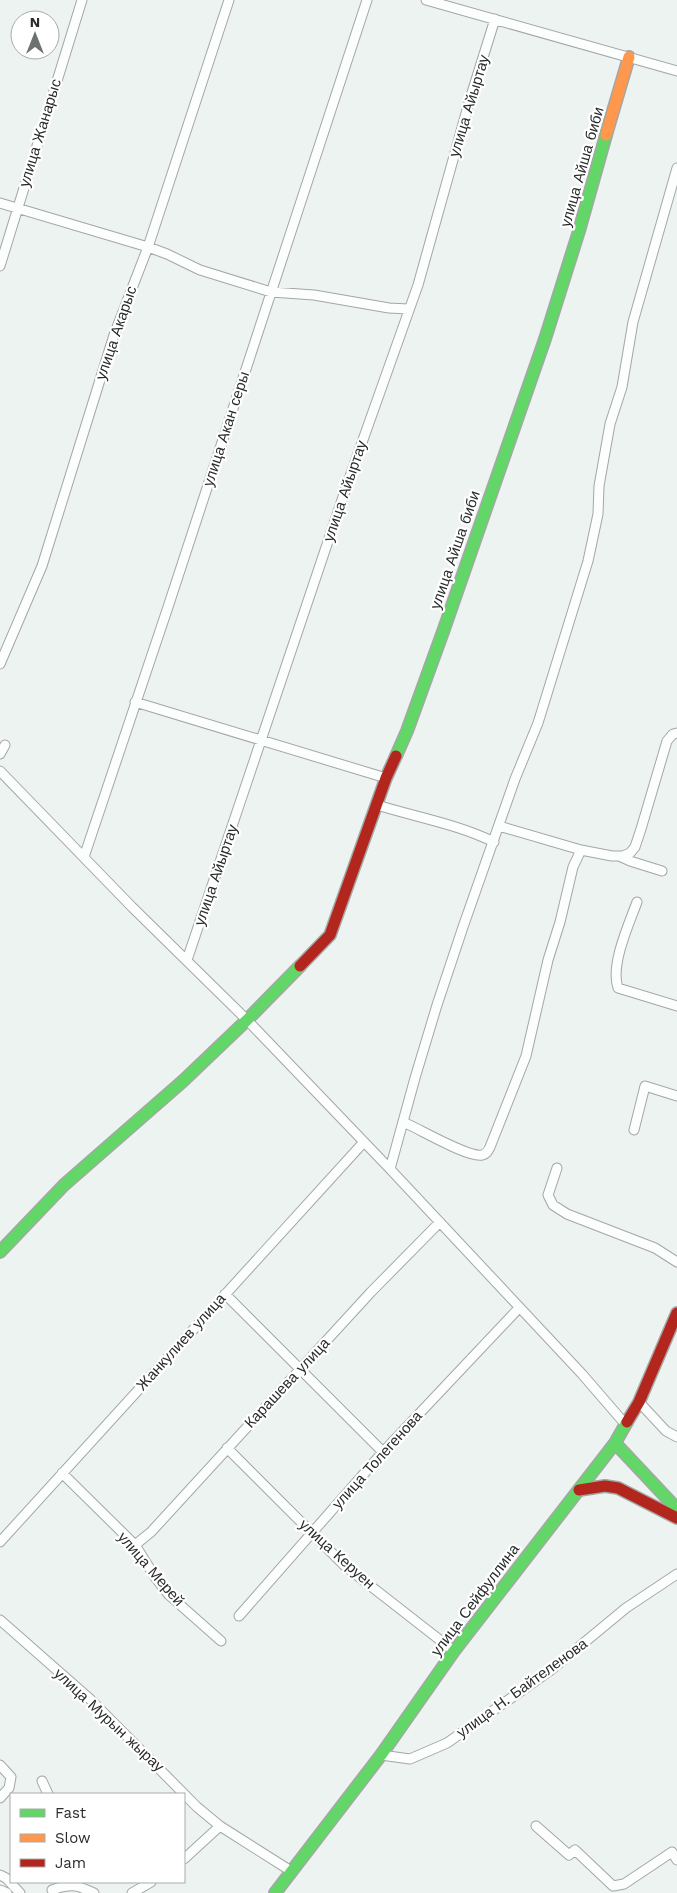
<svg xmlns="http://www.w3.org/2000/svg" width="677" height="1893" font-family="'Work Sans',sans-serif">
  <rect width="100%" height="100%" fill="#edf3f0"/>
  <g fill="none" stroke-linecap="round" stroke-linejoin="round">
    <defs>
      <path id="street" d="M426,0l251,71
        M0,203l148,44 19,7 33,16 71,22 43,3 75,13 19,1
        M0,266l82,-266
        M0,664l42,-98 72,-231 34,-88 81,-247
        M135,702l251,76
        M0,754l5,-9
        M0,771l132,136 115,113 143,149 192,205 44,51
        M377,805c39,12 80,19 117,37
        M499,826l82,24 31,6h11l7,-3 5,-6 6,-18 26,-88 6,-7 4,-1
        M619,856l11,5 32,10
        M84,857l84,-250 199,-607
        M637,902c-8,22 -27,63 -19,86l59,18
        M187,960l161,-478 70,-197 52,-186 25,-80
        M403,1122c17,7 65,36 79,33 5,-1 6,-4 8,-8l36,-91 22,-96 12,-38 13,-55 8,-17
        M634,1130l11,-44 32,10
        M557,1168l-9,27 5,10 14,9 88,34 22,14
        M390,1169l25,-91 22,-73 26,-78 52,-148 23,-56 50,-162 10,-47 1,-28 11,-62 12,-37 11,-65 44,-154
        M225,1294l158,158
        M639,1402l27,29 11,6
        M227,1448l118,118 109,85
        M62,1473l73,72 20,32 14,18 52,46
        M0,1542l363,-399
        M135,1545l16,-13 220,-240 69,-70
        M239,1616l144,-164 136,-144
        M0,1620l91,80 106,107 23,19 71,45
        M381,1755l29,4 37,-16 104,-73 75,-62 51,-34
        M0,1765l11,12 -2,11 -9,10
        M42,1781l6,13
        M536,1826l33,29 6,-5 38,36 11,-2 48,-32 5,8
        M184,1859l36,-33
        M0,1875l6,3 14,15
        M0,1890l7,3
        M52,1890c19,-7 25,-5 42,3
        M132,1893l19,-11"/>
      <path id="fast" d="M396,756l11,-25 37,-102 101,-290 34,-108 27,-96
        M0,1252l64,-67 119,-104 64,-61 53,-54
        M615,1443l62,66
        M275,1893l106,-138 73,-104 161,-208 12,-21"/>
      <path id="slow" d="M606,135l23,-78"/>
      <path id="jam" d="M300,966l30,-31 56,-157 10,-22
        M627,1422l12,-20 38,-89
        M579,1490l26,-4 13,2 59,30"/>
    </defs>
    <use href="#street" stroke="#a3a7a5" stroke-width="11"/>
    <use href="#fast" stroke="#a3a7a5" stroke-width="14"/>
    <use href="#slow" stroke="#a3a7a5" stroke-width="14"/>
    <use href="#jam" stroke="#a3a7a5" stroke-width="14"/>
    <use href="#street" stroke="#fcfdfd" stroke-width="9"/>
    <use href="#fast" stroke="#63d668" stroke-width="11"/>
    <use href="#slow" stroke="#ff974d" stroke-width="11"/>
    <use href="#jam" stroke="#b3261e" stroke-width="11"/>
  </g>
  <g text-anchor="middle" stroke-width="4.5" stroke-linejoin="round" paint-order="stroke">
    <g font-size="15" fill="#292c2a" stroke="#fff">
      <text transform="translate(469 106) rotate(-73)" y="5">улица Айыртау</text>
      <text transform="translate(40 133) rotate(-73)" y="5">улица Жанарыс</text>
      <text transform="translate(582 167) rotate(-74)" y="5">улица Айша биби</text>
      <text transform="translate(116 333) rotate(-71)" y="5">улица Акарыс</text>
      <text transform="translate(226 429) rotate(-72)" y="5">улица Акан серы</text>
      <text transform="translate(345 491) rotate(-71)" y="5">улица Айыртау</text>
      <text transform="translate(455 550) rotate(-71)" y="5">улица Айша биби</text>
      <text transform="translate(216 875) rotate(-71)" y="5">улица Айыртау</text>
      <text transform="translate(181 1342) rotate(-48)" y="5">Жанкулиев улица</text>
      <text transform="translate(287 1383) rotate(-47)" y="5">Карашева улица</text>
      <text transform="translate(377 1460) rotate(-48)" y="5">улица Толегенова</text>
      <text transform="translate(337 1554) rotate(42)" y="5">улица Керуен</text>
      <text transform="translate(151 1569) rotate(49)" y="5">улица Мерей</text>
      <text transform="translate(475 1600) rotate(-53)" y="5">улица Сейфуллина</text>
      <text transform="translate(522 1688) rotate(-36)" y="5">улица Н. Байтеленова</text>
      <text transform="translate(109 1720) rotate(43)" y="5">улица Мурын жырау</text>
    </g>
  </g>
  <rect x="10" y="1793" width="175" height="90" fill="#ffffff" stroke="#a9abaa"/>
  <rect x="20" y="1809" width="25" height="8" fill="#63d668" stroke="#a9abaa"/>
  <text x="55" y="1818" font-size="15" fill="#292c2a">Fast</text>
  <rect x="20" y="1834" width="25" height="8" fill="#ff974d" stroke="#a9abaa"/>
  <text x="55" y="1843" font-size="15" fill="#292c2a">Slow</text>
  <rect x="20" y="1859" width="25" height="8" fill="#b3261e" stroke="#a9abaa"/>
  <text x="55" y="1868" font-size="15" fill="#292c2a">Jam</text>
  <g transform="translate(35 35)"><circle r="24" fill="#ffffff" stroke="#a9abaa"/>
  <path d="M0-4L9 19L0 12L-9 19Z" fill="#6e726f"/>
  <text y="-8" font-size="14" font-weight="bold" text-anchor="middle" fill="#292c2a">N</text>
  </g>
</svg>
